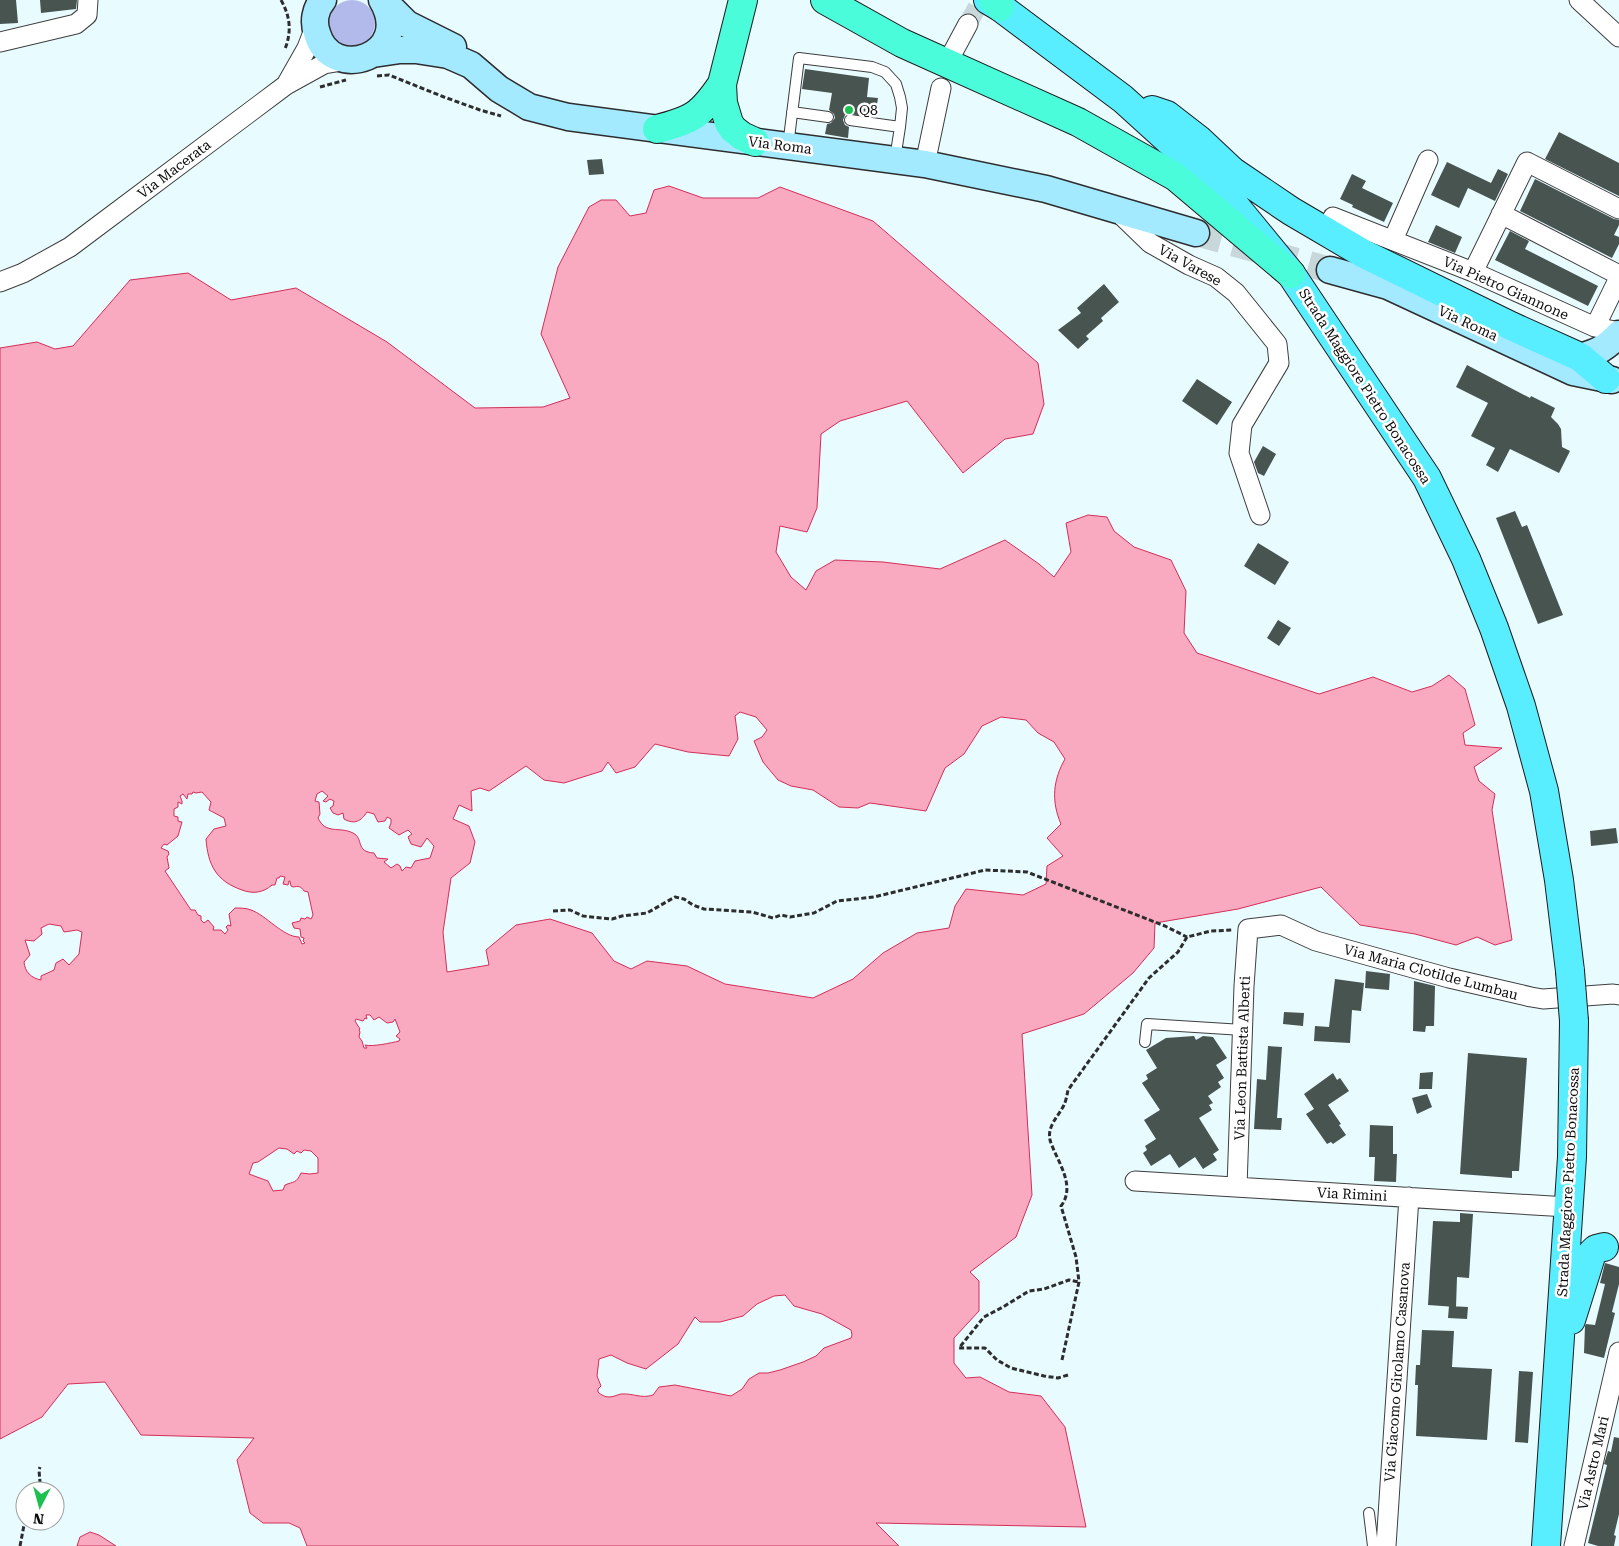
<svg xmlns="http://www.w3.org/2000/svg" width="1619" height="1546" font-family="'Roboto Serif',serif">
  <rect width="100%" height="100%" fill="#e8fbff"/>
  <path fill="#b1baea" d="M329 23a23 23 0 1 1 46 0a23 23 0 1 1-46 0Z"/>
  <path fill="#f9aac0" stroke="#d32e57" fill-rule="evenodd" d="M669,186l34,12h55l22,-11 93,34 165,142 6,41 -11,30 -28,5 -42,34 -56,-72 -67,20 -19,13 -4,74 -10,24 -27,-6 -4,26 15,25 15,13 10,-19 19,-11 48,2 57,7 65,-29 34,24 15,13 17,-25 -5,-29 22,-8 19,2 7,14 20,16 37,13 15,31 -2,42 13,20 122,41 54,-17 39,15 20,-6 17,-11 16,14 10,36 -12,8 2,12 37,3 -28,19 5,14 16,13 -3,16 20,130 -17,5 -18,-8 -21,8 -41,-11 -55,-9 -39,-38 -83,22 -83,14 -1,25 -21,25 -49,41 -62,20 10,161 -16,42 -46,35 9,9v30l-25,27v25l12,15 14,-1 29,15 32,4 24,31 21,100 -210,-4 23,23h-592l-7,-18 -11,-5h-26l-13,-10 -13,-53 17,-22 -113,-3 -36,-53 -37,2 -26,33 -42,22v-1091l37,-6 18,7 18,-3 57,-66 58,-7 43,27 65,-12 91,54 88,66 68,-1 27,-9 -29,-64 17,-67 31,-60 12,-7h15l14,16 16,-3 8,-23zM740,712l16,5 11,13 -5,7 -8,4 9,21 15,18 13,6 22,4 26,17 19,1 12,-5 56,8 19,-43 19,-14 18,-28 19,-9 25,3 12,13 16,9 11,17c-12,21 -14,42 -4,65l-14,14 16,18 -16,10 -1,18 -23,11 -57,-6 -11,17 -6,22 -32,5 -34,20 -30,26 -40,19 -88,-14 -38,-18 -40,-5 -16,8 -17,-8 -22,-28 -42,-14 -34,6 -30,25 3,15 -42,7 -4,-40 8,-54 19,-15 5,-21 -6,-16 -16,-7 6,-14 13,6 -1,-20 9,-3 9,3 37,-25 18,14 20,3 38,-12 6,-9 8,11 19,-6 20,-23 33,8 41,4 9,-17 -3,-23zM322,791l6,5 -5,5 3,1 4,-3 4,2 -1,5 -3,2 3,5 5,2 5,-2 1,6c11,6 17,2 23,-7l7,2 4,8 7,-1 2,-4 4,2v4l-2,5 10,7 9,-5 4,4 -4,3 3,7 10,3 6,-9 7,8 -4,12 -15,3 -4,7 -5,-1 -4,4 -2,-5 -3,-2 -6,4 -7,-6 4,-3 -11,-1 -3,-5c-19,-1 -10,-15 -21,-20 -14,-7 -27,2 -35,-15l2,-4 -1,-12 -4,-1 2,-7zM193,792l3,1 6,-1 9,10 -2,8 15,8 2,8 -12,3 -8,10c2,26 10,42 36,51 11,4 21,3 30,-5h3l2,-7h2l1,-2 5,1 -2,7 5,1 1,-4h1l1,5 2,1c5,-1 8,-1 11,4l4,1 5,23 -2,4 -4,-2 -2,2 -4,-1 -1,3 -8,2 2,5 6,1 1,8 3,1 -1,3 2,2 -3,1 -3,-7c-16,0 -33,-22 -48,-27 -5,-2 -11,-2 -16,-2l-6,6 2,12 -3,-1 -2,2 2,3 -3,4 -4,-4h-8l1,-3 -6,-7 -4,3 -3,-3v-4l-3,-1 -3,-5h-4l-26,-39 4,-3 -2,-11 2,-3 -1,-3 -7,-3 3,-4 3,1 11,-9 4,-14 -4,-1v-4l-4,-1v-7l4,-2v-5l4,2v-3l-2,-5 3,-2 4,5 1,-5h4zM49,924l12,2 3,6 13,-2 5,2 -3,22 -10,11 -6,-6 -7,4 -2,7 -13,6v4c-10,-2 -16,-8 -17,-18l6,-7 -5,-15 9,1 8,-7 -1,-6zM366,1015h4l4,5 5,-3 8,6 6,-1 2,-3 5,13 -4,4 4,3 -1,2c-8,2 -27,6 -34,4l2,3h-3l-2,-7 -3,-4 1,-5 -1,-2 1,-1 -5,-8 1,-2 7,2 2,-3 2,1zM279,1148l8,1 7,5 3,-3 4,2 3,-3 7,1 7,7v15l-8,1 -9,-1c-5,11 -7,8 -16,12l-2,5 -10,1 -5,-10 -19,-7 4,-11 5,-1zM785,1295l9,11 28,8 29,16 1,5 -1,3 -27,10 -8,8 -13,6 -23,8 -12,3h-9l-10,6 -7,10 -11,7 -56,-11 -16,2 -6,8c-12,4 -20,-2 -32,-1 -4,1 -8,3 -12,3 -4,0 -8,-2 -11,-5v-3l3,-3 -4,-10 2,-17 12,-4 16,8 19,6 32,-25 17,-27 5,5h20l23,-6 14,-12 17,-8z
    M90,1532l9,3 17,11h-39l3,-9z"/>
  <path fill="#475450" d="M0,0h16l2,23 -18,1z
    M40,0h37l-1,9 -35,4z
    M805,69l64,9 -2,19 11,1 -3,19 -27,-3 -3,1 -2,5 2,5 4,2 -1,11 -23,-4 2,-10 4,-1 4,-5 -1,-4 -5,-4 3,-17 -30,-4z
    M1559,132l60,31v33l-74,-37z
    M602,159l2,15 -15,1 -2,-15z
    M1447,162l44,21 7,-14 10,5 -13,27 -27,-13 -9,20 -28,-13z
    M1352,174l14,7 -4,7 31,15 -9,19 -32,-15 1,-2 -13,-6z
    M1535,179l79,40 5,1v5l-5,10 5,2v7l-7,14 -92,-47z
    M1436,225l26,12 -7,16 -27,-11z
    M1510,231l19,10 -4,8 73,37 -10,20 -93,-46z
    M1104,284l15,18 -18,16 2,3 -17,15 3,3 -11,10 -20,-19 23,-17 -4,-5z
    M1467,365l63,33 1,-2 24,12 -4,9 7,7 3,5 1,18 8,4 -11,22 -49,-24 -12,23 -12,-7 9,-17 -24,-12 17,-33 -32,-16z
    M1197,379l35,23 -15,23 -35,-24z
    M1263,446l13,8 -12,22 -6,-3 -4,-11z
    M1515,511l7,16 5,-2 36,90 -25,9 -42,-106z
    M1258,543l31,19 -14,23 -31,-19z
    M1278,620l13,8 -12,18 -12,-8z
    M1616,828l2,15 -27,3 -1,-15z
    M1366,971l24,3 -1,16 -24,-2z
    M1335,979l29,4 -3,28 -9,-1 -2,33 -36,-2 1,-15 14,1z
    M1414,981l21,5 -1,40h-8l-1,6 -12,-1z
    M1284,1012l20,1 -1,13 -20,-2z
    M1194,1036l2,4 7,-4 10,1 14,21 -11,7 8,13 -6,4 3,5 -13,9 5,7 -4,2 3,5 -13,8 20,32 -6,4 4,6 -14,9 -8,-12 -16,11 -9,-14 -19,12 -8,-13 4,-3 -2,-4 11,-7 -12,-19 16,-10 -18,-27 6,-4 -2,-4 11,-7 -11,-18 20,-12z
    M1268,1046l14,1 -5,71h5l-1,12 -27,-1 3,-50 9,1z
    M1468,1053l59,5 -8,113h-7v7l-52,-4z
    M1433,1072l-1,17h-13l1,-16z
    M1333,1073l4,7 3,-2 9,13 -21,14 13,19 -2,1 7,10 -13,9 -2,-2 -4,2 -21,-30 8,-5 -10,-15z
    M1427,1094l5,13 -15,7 -5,-16z
    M1370,1125l23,1v28h4l-1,28 -22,-1 1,-24h-6z
    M1460,1213l13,1 -4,64 -12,-1 -1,30 -28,-2 5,-84 27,1z
    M1605,1263l14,4v17l-7,28 3,1 -11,45 -20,-5 1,-27 1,-2 9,1 10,-41 -5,-1z
    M1449,1306l19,1 -1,12 -19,-1z
    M1422,1330l32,1 -2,36 40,2 -5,71 -71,-4 2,-51h-3l1,-20h4z
    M1519,1371l14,1 -5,71 -13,-1z
    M1614,1437l5,1v76l-5,21 2,1 -2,10h-16l-10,-3 19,-78 -3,-1 4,-13 3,1z"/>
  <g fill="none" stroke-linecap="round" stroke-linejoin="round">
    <path stroke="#c7d7da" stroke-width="19" stroke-dasharray="19 9" stroke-linecap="butt" d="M968,24l13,-24"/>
    <path stroke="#c7d7da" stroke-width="26" stroke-dasharray="26 13" stroke-linecap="butt" d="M1196,233l134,37"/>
    <defs>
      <path id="lane" d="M792,112l36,5
        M850,120l50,7 -5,32
        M788,146l11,-88 73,9 13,5 11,12 4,13 2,11 -2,19
        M1145,1042l2,-18 96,6
        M1369,1513l4,33"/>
      <path id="street" d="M1579,0l40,37
        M0,42l76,-18 11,-9 1,-15
        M953,52l15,-28
        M286,85l21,-37 8,-21
        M925,164l16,-76
        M1118,212l32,31 39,22 27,12 20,16 41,51 2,19 -37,62 -3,28 21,62
        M1501,214l118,61
        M1333,217l140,55 122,55 24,5
        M1393,240l35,-80
        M1473,272l54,-110 92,47
        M0,282l23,-9 47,-26 216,-162 38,-21 24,-4
        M1595,327l24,-49
        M1135,1181l433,26
        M1237,1187l7,-201 4,-57 33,-4 35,16 133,37 82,19 12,2 70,-5 6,1
        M1386,1546l23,-349
        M1574,1546l45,-194"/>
      <path id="secondary" d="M323,0c-8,9 -10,22 -6,33 14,51 98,23 65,-33
        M383,0l24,24 46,23
        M373,54l27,-4h16l32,5 23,10 28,24 30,18 39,10 357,47 121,25 150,44
        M1330,270l58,16 185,86 39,8
        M1580,357c18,-5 26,-9 39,-23"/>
      <path id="primary" d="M988,0l12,7 123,92 65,59 48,49 55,67 136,204 39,81 28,69 27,78 23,85 15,89 11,91
        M1152,110l15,5 31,24 34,32 59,40 73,43 147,72 69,31 26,22
        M1571,1320l21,-67 4,-4 8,-2
        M1546,1546l26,-389 2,-136"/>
      <path id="highway" d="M743,0l-21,84 1,19 6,20 4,6 9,7 13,6
        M825,0l77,43 176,79 98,55 115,97
        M993,0l7,7
        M657,129c36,-9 44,-14 65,-45"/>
    </defs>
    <use href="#lane" stroke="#3e3e3e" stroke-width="12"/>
    <use href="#street" stroke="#3e3e3e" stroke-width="21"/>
    <use href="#secondary" stroke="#2d2d2d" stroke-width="29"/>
    <use href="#primary" stroke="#1c1c1c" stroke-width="30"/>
    <use href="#highway" stroke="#1c1c1c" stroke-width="30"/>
    <path stroke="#2d2d2d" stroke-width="3" stroke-dasharray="5 2.5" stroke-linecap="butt" d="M281,0c9,16 11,31 4,49
      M377,76l12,-1 55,22 36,13 21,6
      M320,87l26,-7
      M553,911l17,-1 13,6 29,3 10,-3 25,-3 28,-16 9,2 9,6 11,4 48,3 21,6 8,-3 9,2 24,-4 23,-12 37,-4 111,-27 42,2 138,54 22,11
      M1062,1360l17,-78 -3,-25 -15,-51c16,-21 -5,-46 -11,-66 -3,-14 8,-23 14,-35 2,-4 3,-10 4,-15l81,-112 29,-26 9,-15 24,-6 21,-1
      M1068,1375l-10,3 -14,-2 -33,-8 -14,-8 -12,-12h-26l25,-31 19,-10 26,-16 15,-2 25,-9 10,2
      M37,1491l3,-9 -1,-12 1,-3
      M20,1546l5,-26"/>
    <use href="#lane" stroke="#fff" stroke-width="10"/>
    <use href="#street" stroke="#fff" stroke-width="19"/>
    <use href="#secondary" stroke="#a3e9ff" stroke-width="26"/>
    <use href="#primary" stroke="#58edff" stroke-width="28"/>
    <use href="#highway" stroke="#4afcda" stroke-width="28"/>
    <defs>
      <path id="primary-bridge" d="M1570,971l4,50"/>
    </defs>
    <use href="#primary-bridge" stroke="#1c1c1c" stroke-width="30" stroke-linecap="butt"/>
    <use href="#primary-bridge" stroke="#58edff" stroke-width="28"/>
  </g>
  <circle fill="#1dc04f" stroke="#fff" stroke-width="2" cx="849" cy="110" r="5"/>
  <g text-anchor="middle" stroke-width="5" stroke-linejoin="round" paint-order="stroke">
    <g font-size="14" fill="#0b0b0b" stroke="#fff" text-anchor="start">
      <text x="859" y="115">Q8</text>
    </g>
    <g font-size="14" fill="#0b0b0b" stroke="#fff">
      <text transform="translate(780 145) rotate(7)" y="5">Via Roma</text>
      <text transform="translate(174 169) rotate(-37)" y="5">Via Macerata</text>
      <text transform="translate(1190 265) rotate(29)" y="5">Via Varese</text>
      <text transform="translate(1506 288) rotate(24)" y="5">Via Pietro Giannone</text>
      <text transform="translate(1468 323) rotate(25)" y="5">Via Roma</text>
      <text transform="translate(1365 386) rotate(57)" y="5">Strada Maggiore Pietro Bonacossa</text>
      <text transform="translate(1431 972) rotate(15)" y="5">Via Maria Clotilde Lumbau</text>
      <text transform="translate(1242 1058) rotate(-88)" y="5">Via Leon Battista Alberti</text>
      <text transform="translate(1568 1182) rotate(-87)" y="5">Strada Maggiore Pietro Bonacossa</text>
      <text transform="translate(1352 1194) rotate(3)" y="5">Via Rimini</text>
      <text transform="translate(1397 1372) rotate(-86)" y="5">Via Giacomo Girolamo Casanova</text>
      <text transform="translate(1593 1463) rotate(-77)" y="5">Via Astro Mari</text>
    </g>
  </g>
  <g transform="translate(40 1506) rotate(186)"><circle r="24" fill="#ffffff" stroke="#9d9d9d"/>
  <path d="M0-4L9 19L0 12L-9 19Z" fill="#1dc04f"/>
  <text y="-8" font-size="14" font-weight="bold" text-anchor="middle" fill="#0b0b0b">N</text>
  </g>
</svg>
